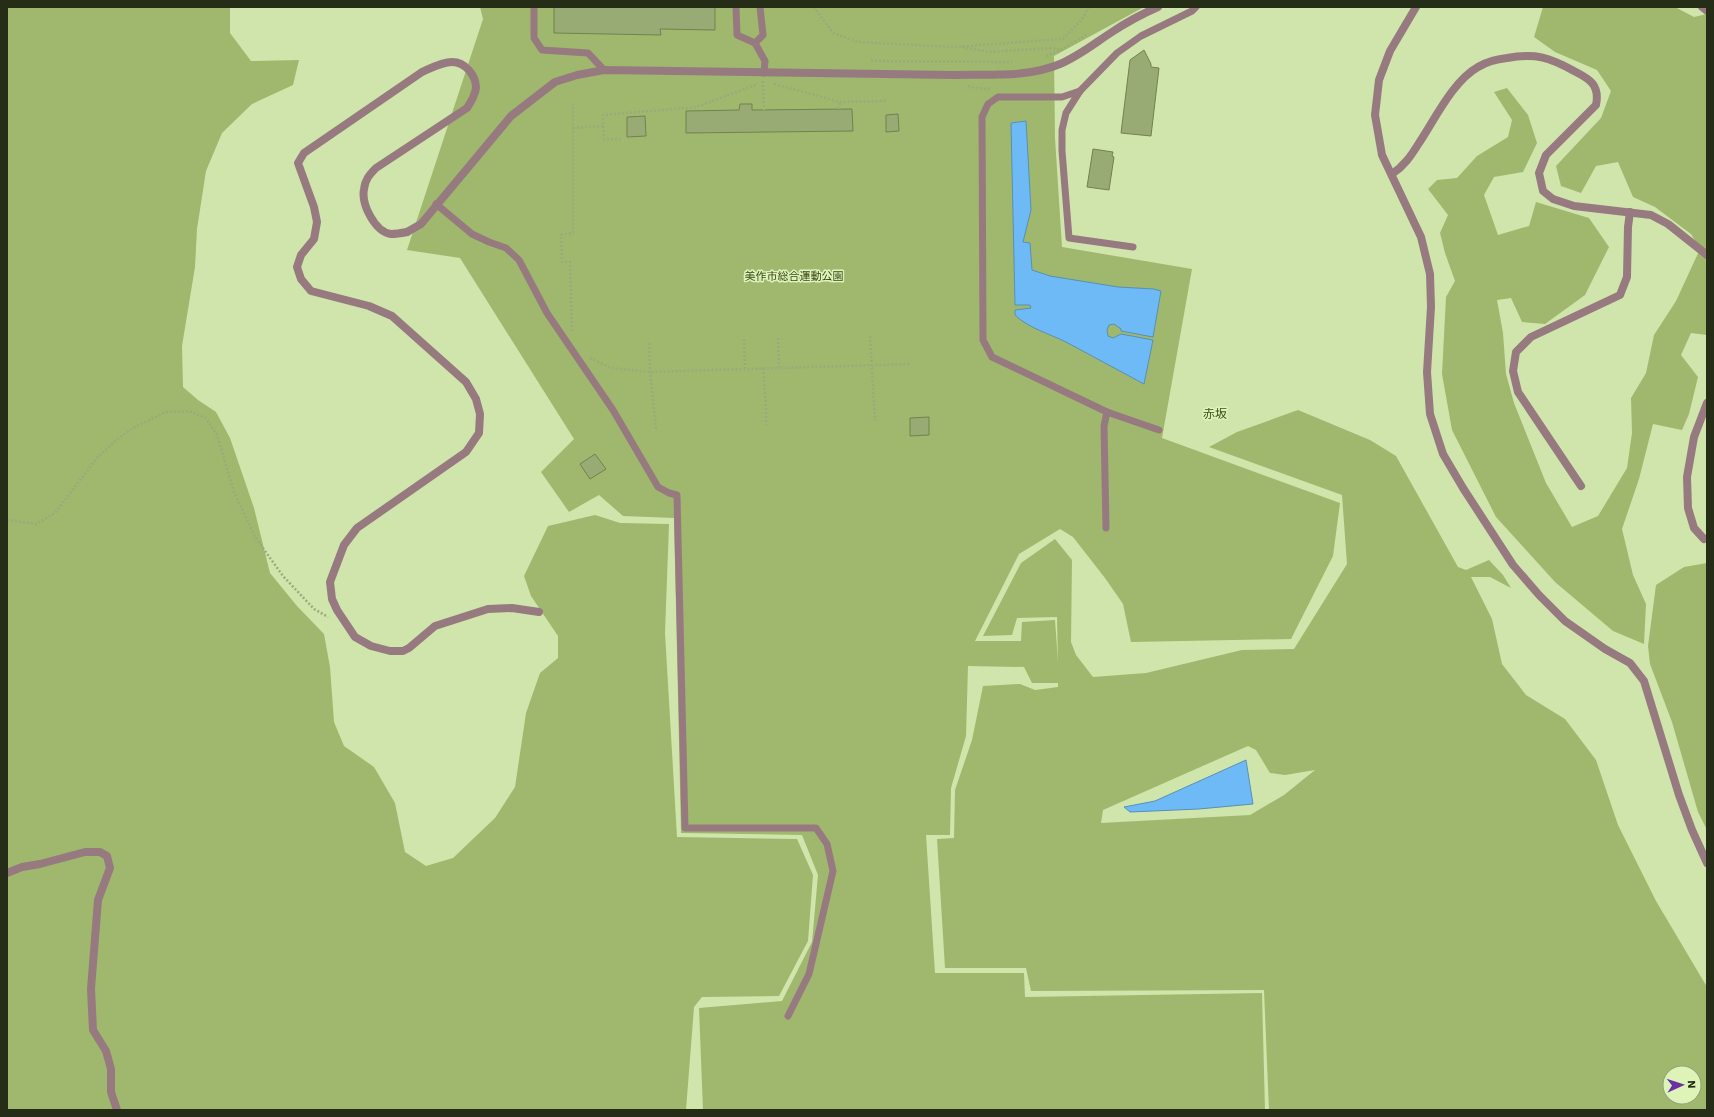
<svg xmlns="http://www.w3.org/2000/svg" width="1714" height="1117" viewBox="0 0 1714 1117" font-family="'Work Sans','Noto Sans JP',sans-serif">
<rect width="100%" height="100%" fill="#d0e5ab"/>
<!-- green -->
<g fill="#9fb86d" fill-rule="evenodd">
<polygon points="7,7 230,7 230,33 251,61 299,60 293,85 252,104 222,133 206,171 197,229 195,267 182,346 183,387 198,400 216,412 230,438 254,508 270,573 297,606 324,634 330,667 334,722 344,746 374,767 395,803 405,852 426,866 453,858 495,818 515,787 526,713 540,673 558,658 558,636 531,596 524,576 548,526 595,515 620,523 669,524 665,633 677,837 797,839 813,875 808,941 779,996 702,997 694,1007 686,1110 7,1110"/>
<path d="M480 7H1144L1054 56 1055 138 1062 247 1192 269 1162 438 1340 503 1333 556 1291 639 1131 642 1123 604 1105 578 1073 537 1060 529 1019 554 975 641H1021L1022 622 1055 620 1058 662 1057 617 1017 618 1012 635 983 636 1021 563 1055 539 1072 560 1071 642 1076 655 1093 677 1146 673 1242 650 1294 649 1347 564 1342 495 1209 447 1237 432 1298 410 1370 440 1396 456 1458 567 1466 570 1489 560 1503 575 1511 588 1490 577H1471L1492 619 1502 664 1526 695 1565 719 1596 760 1618 825 1656 901 1707 987V1110H1269L1264 990 1031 991 1026 968H945L937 839 954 838 955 790 972 740 983 686 1020 684 1035 690 1058 687V683H1032L1024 667 968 666 966 736 951 788 950 835H926L935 973H1024L1025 997 1262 993 1265 1110H703L699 1008 782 1001 812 942 818 875 802 835 681 833 674 518 623 516 599 495 569 512 541 472 574 439 460 258 407 250 483 19ZM1248 746 1256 750 1270 773 1285 775 1315 770 1284 795 1250 815 1101 823 1103 810ZM1670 1073H1694V1097H1670Z"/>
<polygon points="1543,7 1675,7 1694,17 1707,14 1707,335 1691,333 1681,355 1698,377 1689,414 1682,430 1653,424 1639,479 1622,529 1633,575 1646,604 1644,644 1613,631 1555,582 1496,517 1452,430 1442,374 1446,297 1455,281 1445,253 1440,233 1448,215 1428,189 1437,180 1457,178 1477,156 1508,137 1512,120 1494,92 1507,88 1528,115 1537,143 1523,172 1494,177 1484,195 1498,235 1529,226 1536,202 1589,218 1609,247 1585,295 1545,324 1522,322 1511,298 1497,300 1503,333 1506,374 1514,403 1546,483 1572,527 1598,516 1627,468 1632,433 1631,398 1646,373 1654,335 1676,301 1700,249 1691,234 1655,207 1633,197 1618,162 1596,166 1581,193 1561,186 1556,166 1601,118 1611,91 1597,70 1555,52 1534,37"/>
<polygon points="1707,563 1707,830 1698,812 1672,722 1650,664 1648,646 1656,585 1684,567"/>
</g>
<!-- water -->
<g fill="#6ebaf7" stroke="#5890b4">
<path d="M1026 121 1031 210 1023 242 1030 243 1032 270 1050 276 1118 287 1154 289 1161 291 1153 337 1121 331V329L1114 324 1109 325 1107 330 1108 336 1113 338 1121 334 1153 340 1144 384C1118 370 1092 356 1066 342 1050 334 1028 328 1015 315V310L1031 308 1030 305H1015L1011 123Z"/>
<polygon points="1246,760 1253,804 1199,809 1130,812 1124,807 1155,801"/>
</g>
<!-- building -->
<g fill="#98ab74" stroke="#71834d">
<polygon points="554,7 715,7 715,30 660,29 661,35 554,33"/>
<polygon points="1144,50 1151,64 1151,67 1159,68 1151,136 1121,133 1130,60"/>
<polygon points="740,104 752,104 752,110 852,109 853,131 686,133 686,111 739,110"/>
<polygon points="898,114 899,131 886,132 886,115"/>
<polygon points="645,116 646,136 627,137 627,117"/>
<polygon points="1093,149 1113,152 1112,156 1114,157 1109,190 1087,187"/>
<polygon points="929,417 929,435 910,436 910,418"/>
<polygon points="595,454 606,469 590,479 580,464"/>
</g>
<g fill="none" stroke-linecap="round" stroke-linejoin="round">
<!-- path -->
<g stroke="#99aa7b" stroke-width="2.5" stroke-dasharray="2 2" stroke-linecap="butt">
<polyline points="814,7 833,33 858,42 953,47 1063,39 1082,19 1089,7"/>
<polyline points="962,47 990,52 1051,48 1060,50"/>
<polyline points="1046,56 1061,50 1086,35"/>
<polyline points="871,61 1012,62"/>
<polyline points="763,81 764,110"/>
<polyline points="774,84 840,102 886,101"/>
<polyline points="968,86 975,88 991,89"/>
<polyline points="839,109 840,102"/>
<polyline points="573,128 603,126"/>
<polyline points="621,139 604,139 603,115 696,107 758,84"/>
<polyline points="572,331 570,262 562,262 561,235 573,233 573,104"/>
<polyline points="870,336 875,421"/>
<polyline points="778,338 779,367"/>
<polyline points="744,339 745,368"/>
<polyline points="649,343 650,372 656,429"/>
<polyline points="590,358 611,368 650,372 911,364"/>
<polyline points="763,368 766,406 766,425"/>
<polyline points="7,520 36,524 55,513 97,458 115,441 133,428 166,412 189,411 206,418 217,435 234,492 255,537 283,576 314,609 328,617"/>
</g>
<!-- service -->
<g stroke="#977a80" stroke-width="7">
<polyline points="534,7 534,38 542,50 588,53 604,70"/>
<polyline points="736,7 737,35 755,43 765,61 764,73"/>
<polyline points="755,43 763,35 760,7"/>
<polyline points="1080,91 1062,97 998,97 988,104 982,117 983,340 992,357 1107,412 1159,430"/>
<polyline points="436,204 472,234 489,242 506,248 519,260 547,313 613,410 658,487 669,493 677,495 685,828 816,828 827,844 833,871 809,974 788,1016"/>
<polyline points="1133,247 1069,238 1062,151 1062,130 1066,113 1080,91 1117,53 1141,36 1192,11 1196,7"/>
<polyline points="1106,528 1104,426 1107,412"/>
</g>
<!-- minor -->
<g stroke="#977a80" stroke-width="8">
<polyline points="1702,7 1707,11"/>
<path d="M1392 174C1404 166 1411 156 1419 143 1435 119 1453 81 1478 67 1486 62 1498 59 1507 58 1535 53 1549 57 1574 71 1590 79 1600 85 1596 105L1546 155 1539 173 1543 191 1553 199 1574 206 1651 215 1668 224 1707 255"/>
<path d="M407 232C402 233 396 234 391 234 375 232 361 204 364 189 365 180 369 175 376 168L467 108C471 102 475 95 476 88 476 75 465 62 452 62 442 62 431 68 422 72L304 153 298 163 314 207 317 222 314 239 301 255 297 267 301 279 311 291 369 306 392 316 466 382 476 399 480 414 479 433 466 452 357 528 344 545 330 582 332 599 337 610 355 637 371 646 390 651H403L409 648 435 626 488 609 512 608 539 612"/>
<polyline points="1581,486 1518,392 1513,371 1516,352 1531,337 1620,295 1627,277 1628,227 1630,212"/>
<polyline points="1704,539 1694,528 1688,508 1687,477 1694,437 1707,403"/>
<polyline points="7,873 22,867 40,864 85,852 100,852 107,856 110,868 98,900 91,989 93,1030 106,1051 111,1069 111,1092 117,1110"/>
</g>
<!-- tertiary -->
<g stroke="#977a80" stroke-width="8">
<polyline points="1416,7 1390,51 1379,80 1375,115 1382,155 1421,237 1430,274 1431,307 1427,372 1430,414 1443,454 1463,488 1513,565 1539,595 1565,621 1605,649 1630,663 1644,681 1679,795 1692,830 1707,863"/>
<path d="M407 232 421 224 511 116 555 82 577 75 604 70 954 75C989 74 1027 78 1060 64 1079 56 1095 43 1112 32 1127 22 1142 14 1158 7"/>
</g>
</g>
<g text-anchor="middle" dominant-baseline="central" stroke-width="3" stroke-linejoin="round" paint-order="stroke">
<!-- park labels -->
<g font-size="11" fill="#384619" stroke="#ddf3b8">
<text x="794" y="276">美作市総合運動公園</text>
</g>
<!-- neighbourhood labels -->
<g font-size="12" fill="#40511b" stroke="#ddf3b8">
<text x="1215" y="414">赤坂</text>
</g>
</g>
<!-- border -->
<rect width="1714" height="1117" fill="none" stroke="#262d17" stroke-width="16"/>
<!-- north arrow -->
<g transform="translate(1682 1085) rotate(87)"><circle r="19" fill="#ddf3b8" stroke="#94a478"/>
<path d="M0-3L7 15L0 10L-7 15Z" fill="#6d2fa4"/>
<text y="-6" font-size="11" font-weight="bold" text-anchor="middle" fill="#262d17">N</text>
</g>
</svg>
